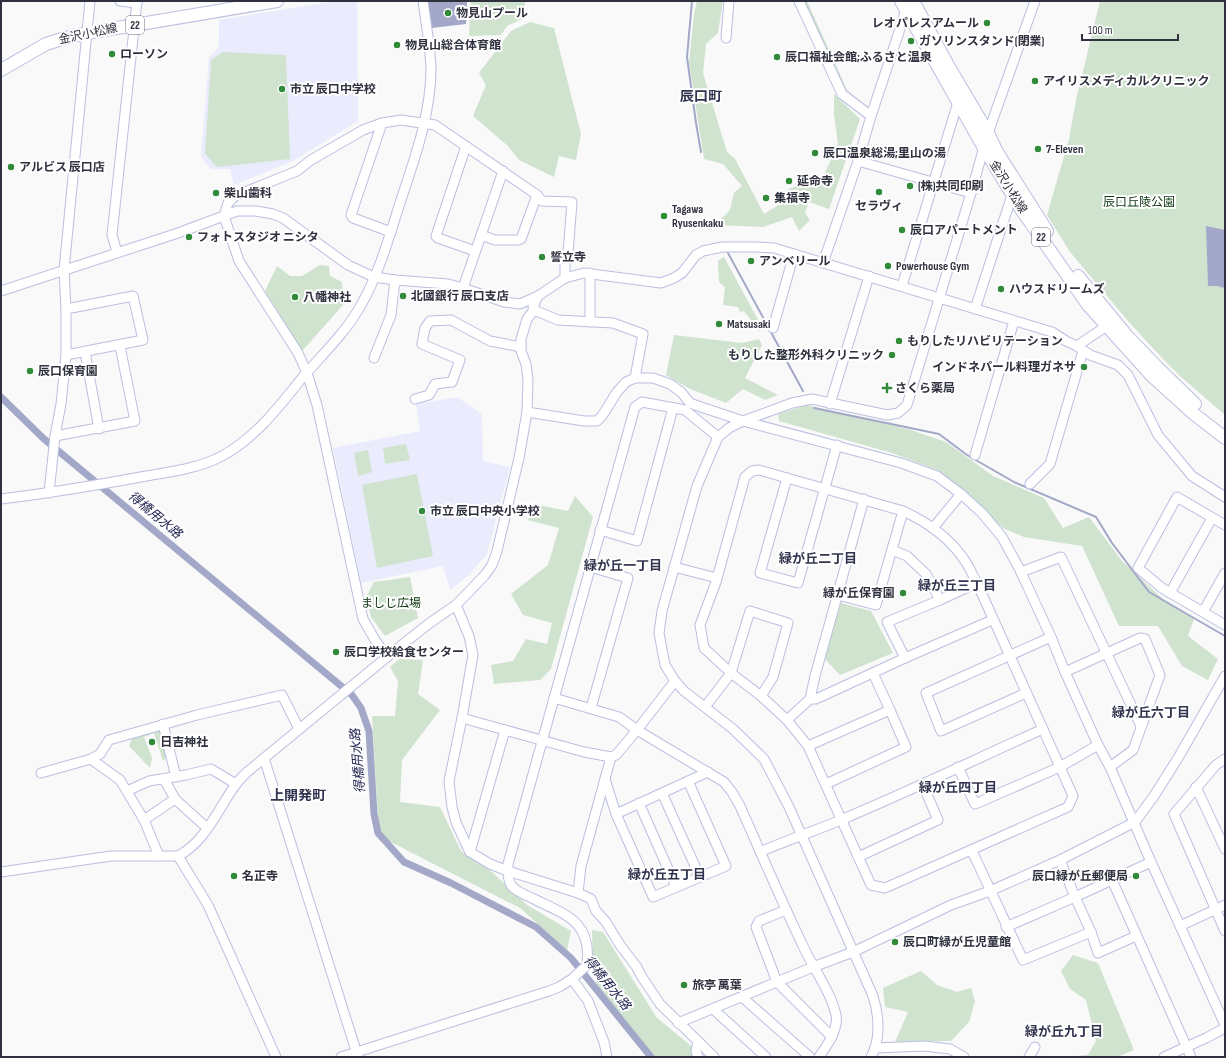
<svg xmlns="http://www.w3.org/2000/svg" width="1226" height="1058" viewBox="0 0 1226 1058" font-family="'Sofia Sans Condensed','Noto Sans JP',sans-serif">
<rect width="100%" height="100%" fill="#f9f9f9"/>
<!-- built -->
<g fill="#eaecfd">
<polygon points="336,1 357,1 358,121 293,161 234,185 230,169 211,169 201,157 209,57 219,47 219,20"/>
<polygon points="457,397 482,414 483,461 510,467 487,554 469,575 450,590 443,566 361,583 333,448 420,431 416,404"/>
</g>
<!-- green -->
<g fill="#cfe3ce">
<polygon points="471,1 525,1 524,18 507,26 501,35 469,36"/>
<polygon points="697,1 723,1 718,33 706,44 703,73 727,152 735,159 764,214 780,204 777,195 806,181 819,186 838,144 834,114 834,94 860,119 829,209 809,202 805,213 810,220 799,231 792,217 763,227 719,225 720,220 730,210 734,193 742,186 723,164 704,159 689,62 694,14"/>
<polygon points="801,1 807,1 847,90 862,103 857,102 843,89"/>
<polygon points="1100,1 1225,1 1225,415 1180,376 1162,358 1128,321 1070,252 1047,215 1069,139 1076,100"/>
<polygon points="530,22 554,28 581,134 576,160 559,156 554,177 519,160 508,146 473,116 486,85 479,73 511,31"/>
<polygon points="223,52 286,55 290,159 217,167 205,154 211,60"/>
<polygon points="724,257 763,329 759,331 744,311 740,312 738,307 723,305 725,287 719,282 718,261"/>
<polygon points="320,265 329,266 330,276 342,282 343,305 302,351 265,291 277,266 290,276 302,276"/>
<polygon points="674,335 742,343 759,339 762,345 745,378 778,395 765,400 743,389 726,403 688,388 666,375"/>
<polygon points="807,405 911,430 946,442 993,476 1044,498 1063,528 1089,517 1122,561 1165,601 1194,619 1188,636 1218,659 1208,680 1182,666 1158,626 1119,626 1082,546 1024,537 1003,528 940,471 892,453 779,421 778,414"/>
<polygon points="406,444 410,460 385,464 383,448"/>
<polygon points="368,450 372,472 358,476 354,453"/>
<polygon points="417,474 433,556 377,568 362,485"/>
<polygon points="575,496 593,517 551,669 540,680 494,684 491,665 513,661 526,639 547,644 552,623 523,615 511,594 548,565 559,528 528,520 534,504 568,511"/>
<polygon points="410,577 418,618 385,636 371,617 366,597 374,582"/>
<polygon points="841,603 871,611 893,653 840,675 822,656"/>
<polygon points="399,659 423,660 418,694 440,710 402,760 400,802 440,807 461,851 492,872 527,905 571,931 567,950 520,908 379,836 372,716 395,716 398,681 390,667"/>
<polygon points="159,727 168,756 163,761 154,733 144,737 152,758 150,768 129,746 133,736"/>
<polygon points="592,930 603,932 657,1018 705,1057 653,1057 598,989 593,969"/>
<polygon points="1073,955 1098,963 1134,1050 1117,1057 1064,1057 1088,1055 1096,1041 1086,1000 1070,989 1061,971"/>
<polygon points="921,971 937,985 957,992 971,988 975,1001 969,1022 951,1041 895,1042 908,1012 885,1007 883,988"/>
</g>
<!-- water -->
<g fill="#a3a8c8">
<polygon points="427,1 467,1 466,24 432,28"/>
<polygon points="1206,226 1225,230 1225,288 1217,286 1208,286"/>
</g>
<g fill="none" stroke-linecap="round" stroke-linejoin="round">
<!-- stream -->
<g stroke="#a3a8c8" stroke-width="2">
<polyline points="692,1 687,57 696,123 701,152"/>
<polyline points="728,253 803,391"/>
<polyline points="814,408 939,434 967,455 1014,482 1096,517 1112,543 1149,592 1225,636"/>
</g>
<!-- canal -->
<polyline stroke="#a3a8c8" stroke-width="7" points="1,397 44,439 352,695 361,708 369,731 374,814 378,833 404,862 451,883 536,927 571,958 651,1057"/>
<defs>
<g id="minor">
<polyline points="120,1 137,3"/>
<polyline points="799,1 842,94 871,116"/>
<polyline points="726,38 729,1"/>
<polyline points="382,123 351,215 353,218 391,232"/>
<polyline points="466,146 436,236 438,238 475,251"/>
<polyline points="858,161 971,193"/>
<polyline points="481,235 495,240 518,240 521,239 537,195"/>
<polyline points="117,252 112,235 137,1"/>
<polyline points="823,263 858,161 871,116 899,32 907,6"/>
<polyline points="902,286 958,102"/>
<polyline points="463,288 503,171"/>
<polyline points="1,291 178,233 237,211 256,211 273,214 283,218 348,265 374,277 395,280 448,284 463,288 504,302 520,304 538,296 565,278 584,273 661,283 674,278 682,273 696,255 703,251 722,247 757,247 774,248 1052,332 1066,341 1077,346 1090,355 1118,365 1128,375 1158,435 1192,476 1225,497"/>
<polyline points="975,309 1012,195"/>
<polyline points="534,310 558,320 613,323 643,334 635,378"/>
<polyline points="590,322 590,273"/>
<polyline points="773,328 794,254"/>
<polyline points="1077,346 1111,323"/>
<polyline points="85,352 99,429"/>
<polyline points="66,355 143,340 133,296 66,309"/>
<polyline points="374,358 391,315 395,280"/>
<polyline points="415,399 429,395 435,384 452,382 460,360 422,344 425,328 430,321 451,320 490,341 521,347"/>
<polyline points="830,404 869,276"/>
<polyline points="527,412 584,421 597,421 602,416 617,392 626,382 635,378 653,378 670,384 681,392 690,403 698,406 743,421 901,463 937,476 961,494 982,513 1002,537 1019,568 1051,637 1065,672 1098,745 1110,767 1151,862 1225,1025"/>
<polyline points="55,436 135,421 120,346"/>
<polyline points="975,455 1014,321"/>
<path d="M759 470 903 511C927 522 950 538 965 561 970 568 973 576 977 583L1060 767 1073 796 1068 807 885 888 871 885 808 746 787 720 761 696 731 673 704 648 700 625 716 582 745 477 752 471Z"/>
<polyline points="787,478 760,573 798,583 837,445"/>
<polyline points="1030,484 1050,464 1083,351"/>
<polyline points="49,493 55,436 61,404 66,355 66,309 64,270 90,1"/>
<path d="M1 499C50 493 98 485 146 476 170 472 200 468 222 456 256 437 278 408 302 378 322 355 347 331 361 305 379 274 389 237 400 203 414 160 431 115 431 68 430 46 426 23 423 1"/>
<polyline points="1225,525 1177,497 1138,568 1162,588 1225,625"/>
<polyline points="933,528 961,494"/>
<polyline points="600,530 637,541 673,408"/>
<polyline points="892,550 907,556 926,574 940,600"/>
<polyline points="590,567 628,578 591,708"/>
<polyline points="674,567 717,578"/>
<polyline points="1021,572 1061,557 1141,726"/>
<polyline points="1170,593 1212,518"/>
<polyline points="838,595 876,605 903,511"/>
<polyline points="456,605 469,636 473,655 462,718 449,781 452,807 456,822 465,842 470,852 490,864 508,871 578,893 591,899 596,911 606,922 620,945 636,966 642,977 660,1004 714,1057"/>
<polyline points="1203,612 1225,573"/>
<polyline points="387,657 375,640 363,619 317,405 307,373 298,353 239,261 224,216 228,203 235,196 297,171 311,160 363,130 382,123 401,120 435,125 537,195 542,201 572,202 568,253 565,263 565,278"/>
<polyline points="905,658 887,622 940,600 977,583"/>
<polyline points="1065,672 1140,638 1145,639 1160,675 1133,750 1110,767"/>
<polyline points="1026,693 941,731 926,693 1051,637"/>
<path d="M554 698 619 717 637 730 724 782 732 792 740 806C761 853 781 900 803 946 813 968 831 992 836 1015 839 1029 826 1047 819 1057"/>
<polyline points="810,699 816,699 905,658 992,620"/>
<polyline points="705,707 731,673 750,611 788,623 773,677 761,696"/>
<polyline points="462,718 584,752 611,757 616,755 637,730 675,681"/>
<polyline points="787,720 810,699 815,676 864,499"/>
<polyline points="163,724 176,777"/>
<polyline points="808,746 890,710 873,673"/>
<polyline points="264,758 358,1057"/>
<polyline points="91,759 120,780 144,820 159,856"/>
<polyline points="1225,759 1216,765 1174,814 1225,931"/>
<polyline points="958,767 975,804 1060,767 1098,745"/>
<polyline points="41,773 91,759 100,754 109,740 197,715 282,695 299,729"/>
<polyline points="164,779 175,799 207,828"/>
<polyline points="605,779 616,814 653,897 726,866 688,781"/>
<polyline points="826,784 906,747 890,710"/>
<polyline points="1196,787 1225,849"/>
<polyline points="127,791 149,781 186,775 211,769 236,784"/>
<polyline points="662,793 700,877"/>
<polyline points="639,803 676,887"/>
<polyline points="616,814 708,772"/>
<polyline points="144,820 175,799"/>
<polyline points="972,851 1023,960 1091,932"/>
<polyline points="470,852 505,730"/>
<path d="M760 852C787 840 815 831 843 819 910 791 976 759 1043 729"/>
<polyline points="178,856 208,905 276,1057"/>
<polyline points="858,857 938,820 923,785"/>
<polyline points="1060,860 1075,897 1151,862"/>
<path d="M1 872 111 856H178C205 842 217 811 234 787 237 782 242 777 246 773L398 648 431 622 456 605 485 575 492 565 497 551 519 458 527 412 528 380 526 364 521 351V339L527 319 534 310 533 307 538 296"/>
<polyline points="1112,880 1191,1057"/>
<polyline points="578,893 581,866 611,757"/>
<polyline points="786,910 759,921 756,927 777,982 832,1037"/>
<polyline points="1180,926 1225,905"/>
<polyline points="1006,927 1075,897 1091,932 1098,953 1136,936"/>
<polyline points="742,997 810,1057"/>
<polyline points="713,1009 766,1057"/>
<polyline points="678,1023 813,967 853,952 951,905 990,891 1060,860 1135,822 1154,796 1178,758 1225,676"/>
<polyline points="698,1042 696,1051 698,1057"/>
<polyline points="875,1048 924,1046 950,1049 964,1057"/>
<polyline points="341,1057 549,991 559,987 572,979"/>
<path d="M607 1057 604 1042 588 1001 572 979 587 965C592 920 565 915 532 898 525 895 515 891 511 885 507 879 508 870 508 864L635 407 642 402 685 410 718 437"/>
<path d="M871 1057C881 1039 879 1015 873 996L789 807 764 759 733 729 684 691 675 681 665 665 659 633 662 611 697 486 718 437 729 428 743 421 792 403 812 399 887 415 898 413 907 405 971 193 988 133 1035 1"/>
<polyline points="1029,1057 1035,1047"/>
<polyline points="1164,1057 1206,1038 1225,1028"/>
</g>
<g id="major">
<polyline points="901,1 984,148 1021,209 1088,305 1151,375 1194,414 1225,438"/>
<polyline points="913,1 949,67 988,133 997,152 1047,231"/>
<polyline points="1,70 46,44 65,38 87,33 277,1"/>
<polyline points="1078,276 1127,336 1157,367 1195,404"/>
</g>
</defs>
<!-- minor casing -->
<use href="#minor" stroke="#babfe0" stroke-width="11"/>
<!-- major casing -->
<use href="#major" stroke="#babfe0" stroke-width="14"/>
<!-- minor -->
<use href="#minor" stroke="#fff" stroke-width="9"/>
<!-- major -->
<use href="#major" stroke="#fff" stroke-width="12"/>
</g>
<!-- markers -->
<g fill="#318a39" stroke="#fff" stroke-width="1.5">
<circle cx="448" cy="13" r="4"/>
<circle cx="987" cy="23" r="4"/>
<circle cx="911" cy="41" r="4"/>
<circle cx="397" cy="45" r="4"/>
<circle cx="112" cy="54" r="4"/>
<circle cx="777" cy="57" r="4"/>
<circle cx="1035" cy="81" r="4"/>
<circle cx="282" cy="89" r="4"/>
<circle cx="1038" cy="149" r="4"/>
<circle cx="815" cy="153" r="4"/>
<circle cx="11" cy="167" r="4"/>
<circle cx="789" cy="181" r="4"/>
<circle cx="910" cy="186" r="4"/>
<circle cx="879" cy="192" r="4"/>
<circle cx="216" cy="193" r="4"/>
<circle cx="766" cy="198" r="4"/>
<circle cx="664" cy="216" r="4"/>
<circle cx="902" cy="230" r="4"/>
<circle cx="189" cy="237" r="4"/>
<circle cx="542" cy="257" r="4"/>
<circle cx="751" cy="261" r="4"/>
<circle cx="888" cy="266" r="4"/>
<circle cx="1001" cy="289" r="4"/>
<circle cx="403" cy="296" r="4"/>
<circle cx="295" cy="297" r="4"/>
<circle cx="719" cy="324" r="4"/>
<circle cx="899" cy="341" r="4"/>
<circle cx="892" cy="355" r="4"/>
<circle cx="1084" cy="367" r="4"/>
<circle cx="30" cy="371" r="4"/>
<path d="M885 382h4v4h4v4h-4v4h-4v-4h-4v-4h4z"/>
<circle cx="422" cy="511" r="4"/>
<circle cx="903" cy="593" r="4"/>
<circle cx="336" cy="652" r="4"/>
<circle cx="152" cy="742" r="4"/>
<circle cx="234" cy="876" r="4"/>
<circle cx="1136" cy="876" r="4"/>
<circle cx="895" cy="942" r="4"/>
<circle cx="684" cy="985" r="4"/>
</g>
<g text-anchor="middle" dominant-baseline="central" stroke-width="4" stroke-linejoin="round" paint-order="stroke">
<!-- shield labels -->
<g fill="#fff" stroke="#6d6f78" stroke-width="1">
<rect x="126" y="16" width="18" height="18" rx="3"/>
<rect x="1032" y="228" width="18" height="18" rx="3"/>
</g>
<g font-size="11" font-weight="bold" fill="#2f313e">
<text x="135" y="25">22</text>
<text x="1041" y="237">22</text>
</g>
<!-- poi labels -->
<g font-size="12" font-weight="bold" fill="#2f313e" stroke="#fff" text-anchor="start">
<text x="456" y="13">物見山プール</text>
<text x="979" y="23" text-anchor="end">レオパレスアムール</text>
<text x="919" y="41">ガソリンスタンド(閉業)</text>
<text x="405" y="45">物見山総合体育館</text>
<text x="120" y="54">ローソン</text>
<text x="785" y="57">辰口福祉会館;ふるさと温泉</text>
<text x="1043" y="81">アイリスメディカルクリニック</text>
<text x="290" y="89">市立 辰口中学校</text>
<text x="1046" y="149">7-Eleven</text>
<text x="823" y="153">辰口温泉総湯;里山の湯</text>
<text x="19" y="167">アルビス 辰口店</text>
<text x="797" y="181">延命寺</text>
<text x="918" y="186">(株)共同印刷</text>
<text x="224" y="193">柴山歯科</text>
<text x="774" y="198">集福寺</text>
<text x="879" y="206" text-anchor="middle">セラヴィ</text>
<text x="672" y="209">Tagawa<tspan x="672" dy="14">Ryusenkaku</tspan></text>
<text x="910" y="230">辰口アパートメント</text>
<text x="197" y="237">フォトスタジオ ニシタ</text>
<text x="550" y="257">誓立寺</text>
<text x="759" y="261">アンベリール</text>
<text x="896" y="266">Powerhouse Gym</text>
<text x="1009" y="289">ハウスドリームズ</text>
<text x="411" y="296">北國銀行 辰口支店</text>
<text x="303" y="297">八幡神社</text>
<text x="727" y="324">Matsusaki</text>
<text x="907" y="341">もりしたリハビリテーション</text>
<text x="884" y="355" text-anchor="end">もりした整形外科クリニック</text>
<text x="1076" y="367" text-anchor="end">インドネパール料理ガネサ</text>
<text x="38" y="371">辰口保育園</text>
<text x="895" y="388">さくら薬局</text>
<text x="430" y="511">市立 辰口中央小学校</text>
<text x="895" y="593" text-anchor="end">緑が丘保育園</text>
<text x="344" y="652">辰口学校給食センター</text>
<text x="160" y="742">日吉神社</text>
<text x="242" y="876">名正寺</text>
<text x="1128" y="876" text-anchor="end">辰口緑が丘郵便局</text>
<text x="903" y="942">辰口町緑が丘児童館</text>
<text x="692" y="985">旅亭 萬葉</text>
</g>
<!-- street labels -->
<g font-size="12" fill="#2f313e" stroke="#fff">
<text transform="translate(88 34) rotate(-12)">金沢小松線</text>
<text transform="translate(1008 187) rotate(58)">金沢小松線</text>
</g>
<!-- park labels -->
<g font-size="12" fill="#0b340f" stroke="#fff">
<text x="1139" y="202">辰口丘陵公園</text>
<text x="391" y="603">ましじ広場</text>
</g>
<!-- water labels -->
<g font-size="13" font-style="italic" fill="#252752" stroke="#fff">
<text transform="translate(155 515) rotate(40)">得橋用水路</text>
<text transform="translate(358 761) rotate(-95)">得橋用水路</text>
<text transform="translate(607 983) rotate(51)">得橋用水路</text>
</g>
<!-- neighbourhood labels -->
<g font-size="13" font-weight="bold" fill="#31344e" stroke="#fff">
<text x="818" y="559">緑が丘二丁目</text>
<text x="623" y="566">緑が丘一丁目</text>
<text x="957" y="586">緑が丘三丁目</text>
<text x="1151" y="713">緑が丘六丁目</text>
<text x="958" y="788">緑が丘四丁目</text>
<text x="667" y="875">緑が丘五丁目</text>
<text x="1064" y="1032">緑が丘九丁目</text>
</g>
<!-- quarter labels -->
<g font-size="14" font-weight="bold" fill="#31344e" stroke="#fff">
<text x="701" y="96">辰口町</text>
<text x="298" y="795">上開発町</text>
</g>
</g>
<!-- border -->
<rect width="1226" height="1058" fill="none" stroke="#2f313e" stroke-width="4"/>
<!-- scale -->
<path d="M1082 34v6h96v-6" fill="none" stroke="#2f313e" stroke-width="2"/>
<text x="1088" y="34" font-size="12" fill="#2f313e" stroke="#ffffff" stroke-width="3" paint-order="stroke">100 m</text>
</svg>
